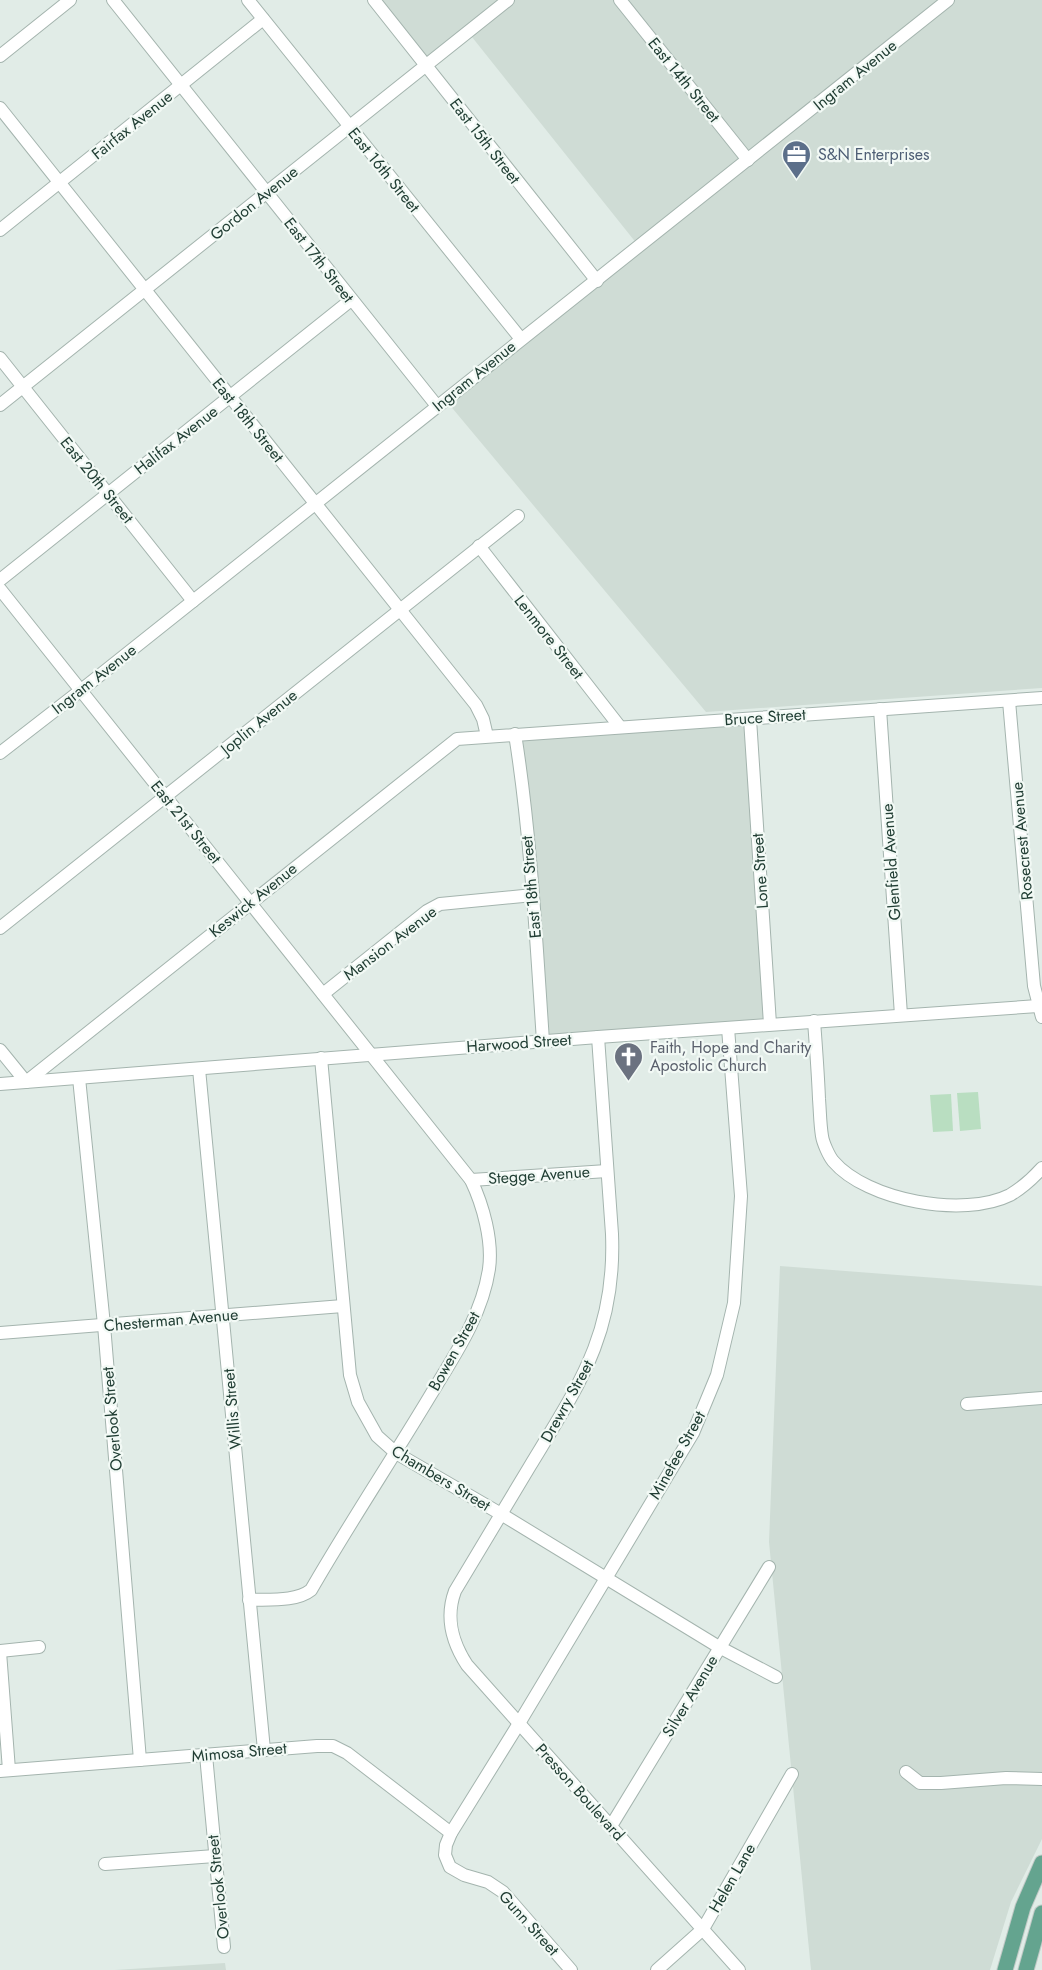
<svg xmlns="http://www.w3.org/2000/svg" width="1042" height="1970" viewBox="0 0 1042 1970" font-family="Jost,sans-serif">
<rect width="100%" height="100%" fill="#e1ece7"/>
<!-- built -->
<g fill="#cfdcd5">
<polygon points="373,0 1042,0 1042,688 706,712 448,403 641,249 468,32 425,65"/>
<polygon points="750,719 770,1024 543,1041 517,734"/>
<polygon points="780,1266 1042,1286 1042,1839 1011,1902 990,1970 811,1970 769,1542"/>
<polygon points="225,1963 226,1970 115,1970"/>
</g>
<!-- green -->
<g fill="#b9dec1">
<polygon points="978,1092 981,1129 960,1131 957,1093"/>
<polygon points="951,1094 953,1131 933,1132 930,1095"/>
</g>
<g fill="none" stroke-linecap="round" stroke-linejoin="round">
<defs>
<g id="minor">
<polyline points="113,0 437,406"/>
<polyline points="248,0 521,339"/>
<polyline points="374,0 597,281"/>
<polyline points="620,0 748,160"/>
<polyline points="0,56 70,0"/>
<polyline points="0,108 476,705 483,719 487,736"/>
<polyline points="0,230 263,19"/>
<polyline points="0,358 193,601"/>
<polyline points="0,405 508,0"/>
<polyline points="479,546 620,727"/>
<polyline points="0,580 351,300"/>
<path d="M0 589 471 1180C483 1205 493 1241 489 1269 482 1316 454 1356 430 1396 391 1461 349 1524 311 1590 296 1602 268 1599 249 1600"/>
<polyline points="1009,701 1034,986 1042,1017"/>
<polyline points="880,709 901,1015"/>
<polyline points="750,719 770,1024"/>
<path d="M515 734C531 835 536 939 543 1041"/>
<polyline points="0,753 80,691 948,0"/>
<polyline points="0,928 518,516"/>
<polyline points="323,994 427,911 440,904 533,895"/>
<path d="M814 1021C816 1047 818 1073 819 1099 820 1111 820 1124 822 1136 823 1143 829 1156 833 1161 867 1201 964 1218 1010 1195 1022 1188 1033 1178 1042 1168"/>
<path d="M598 1037 612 1234C616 1333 579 1385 530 1466 505 1507 480 1549 455 1591 445 1618 452 1642 467 1665L739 1970"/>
<polyline points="0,1050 26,1082 457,739 1042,698"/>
<polyline points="321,1058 350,1375 358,1402 377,1436 396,1453 501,1514 719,1647 776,1677"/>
<polyline points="199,1069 264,1750"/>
<polyline points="79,1078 104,1325 140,1760"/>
<polyline points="0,1084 598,1037 1038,1006"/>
<polyline points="471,1180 607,1171"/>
<polyline points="0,1333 343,1306"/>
<polyline points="967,1404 1042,1398"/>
<polyline points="0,1651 39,1647"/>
<polyline points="0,1652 9,1770"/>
<polyline points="206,1755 224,1947"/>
<polyline points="0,1771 317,1746 333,1746 347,1753 451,1833"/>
<polyline points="906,1772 920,1783 941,1783 1006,1778 1042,1779"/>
<polyline points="611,1826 769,1567"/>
<polyline points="105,1864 215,1856"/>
<polyline points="571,1970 503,1892 488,1882 464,1875 450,1867 445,1855 446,1845 451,1833 518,1725 693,1433 717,1375 734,1303 741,1196 728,1028"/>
<polyline points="657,1970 703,1929 792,1774"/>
</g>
<g id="major">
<polyline points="1005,1970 1023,1907 1042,1863"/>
<polyline points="1026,1970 1042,1913"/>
</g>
</defs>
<!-- minor casing -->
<use href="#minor" stroke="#a4b4ae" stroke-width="14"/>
<!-- major casing -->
<use href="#major" stroke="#c1c9c6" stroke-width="17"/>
<!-- minor -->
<use href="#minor" stroke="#fff" stroke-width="12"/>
<!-- major -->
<use href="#major" stroke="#64a48f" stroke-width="15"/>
</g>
<!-- icons -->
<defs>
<symbol id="office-pin" viewBox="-11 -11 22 30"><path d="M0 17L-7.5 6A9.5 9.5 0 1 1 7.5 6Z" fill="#5c6f8a" stroke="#f2f9f5"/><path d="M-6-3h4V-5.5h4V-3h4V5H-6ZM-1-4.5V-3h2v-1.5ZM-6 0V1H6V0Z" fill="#fff"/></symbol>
<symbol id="church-pin" viewBox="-11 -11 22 30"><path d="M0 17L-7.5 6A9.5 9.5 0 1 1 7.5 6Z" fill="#6b7280" stroke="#f2f9f5"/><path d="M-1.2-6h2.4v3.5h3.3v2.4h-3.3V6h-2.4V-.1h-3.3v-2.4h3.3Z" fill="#fff"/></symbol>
</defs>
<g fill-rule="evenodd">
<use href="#office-pin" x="780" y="138" width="33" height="45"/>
<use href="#church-pin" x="612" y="1040" width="33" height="45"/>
</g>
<g text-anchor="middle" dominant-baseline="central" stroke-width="4.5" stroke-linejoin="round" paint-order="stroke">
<!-- street labels -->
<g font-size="16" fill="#213e34" stroke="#f2f9f5">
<text transform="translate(855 75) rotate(-39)">Ingram Avenue</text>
<text transform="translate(684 80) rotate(51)">East 14th Street</text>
<text transform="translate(132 125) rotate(-39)">Fairfax Avenue</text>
<text transform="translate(485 141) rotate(52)">East 15th Street</text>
<text transform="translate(384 170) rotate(51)">East 16th Street</text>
<text transform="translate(254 203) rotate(-39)">Gordon Avenue</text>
<text transform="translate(319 260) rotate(52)">East 17th Street</text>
<text transform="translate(474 376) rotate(-39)">Ingram Avenue</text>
<text transform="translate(248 420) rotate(51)">East 18th Street</text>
<text transform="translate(176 440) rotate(-38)">Halifax Avenue</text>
<text transform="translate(97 480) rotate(51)">East 20th Street</text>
<text transform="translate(549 637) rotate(52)">Lenmore Street</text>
<text transform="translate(94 679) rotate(-38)">Ingram Avenue</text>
<text transform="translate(765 717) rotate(-4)">Bruce Street</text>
<text transform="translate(259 722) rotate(-39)">Joplin Avenue</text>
<text transform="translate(186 822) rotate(51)">East 21st Street</text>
<text transform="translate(1022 841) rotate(-95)">Rosecrest Avenue</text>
<text transform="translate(891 862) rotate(-94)">Glenfield Avenue</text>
<text transform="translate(760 871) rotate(-94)">Lone Street</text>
<text transform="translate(531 887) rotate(-95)">East 18th Street</text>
<text transform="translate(253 900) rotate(-39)">Keswick Avenue</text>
<text transform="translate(390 943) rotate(-37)">Mansion Avenue</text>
<text transform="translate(519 1043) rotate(-4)">Harwood Street</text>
<text transform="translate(539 1175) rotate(-4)">Stegge Avenue</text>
<text transform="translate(171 1320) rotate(-5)">Chesterman Avenue</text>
<text transform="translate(454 1351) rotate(-61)">Bowen Street</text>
<text transform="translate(567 1401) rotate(-61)">Drewry Street</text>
<text transform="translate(232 1409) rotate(-95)">Willis Street</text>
<text transform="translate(112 1419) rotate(-95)">Overlook Street</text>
<text transform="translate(677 1455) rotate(-61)">Minefee Street</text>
<text transform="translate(441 1478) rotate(31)">Chambers Street</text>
<text transform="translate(690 1696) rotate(-59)">Silver Avenue</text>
<text transform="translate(239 1752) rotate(-5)">Mimosa Street</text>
<text transform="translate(580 1792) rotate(48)">Presson Boulevard</text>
<text transform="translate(732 1878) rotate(-60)">Helen Lane</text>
<text transform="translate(218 1887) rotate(-96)">Overlook Street</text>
<text transform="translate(529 1923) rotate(48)">Gunn Street</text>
</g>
<!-- service labels -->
<g font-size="16" fill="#4e5e75" stroke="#f2f9f5" text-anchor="start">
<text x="818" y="154">S&amp;N Enterprises</text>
</g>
<!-- worship labels -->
<g font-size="16" fill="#5b616d" stroke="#f2f9f5" text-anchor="start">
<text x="650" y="1047">Faith, Hope and Charity<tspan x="650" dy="18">Apostolic Church</tspan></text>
</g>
</g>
</svg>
